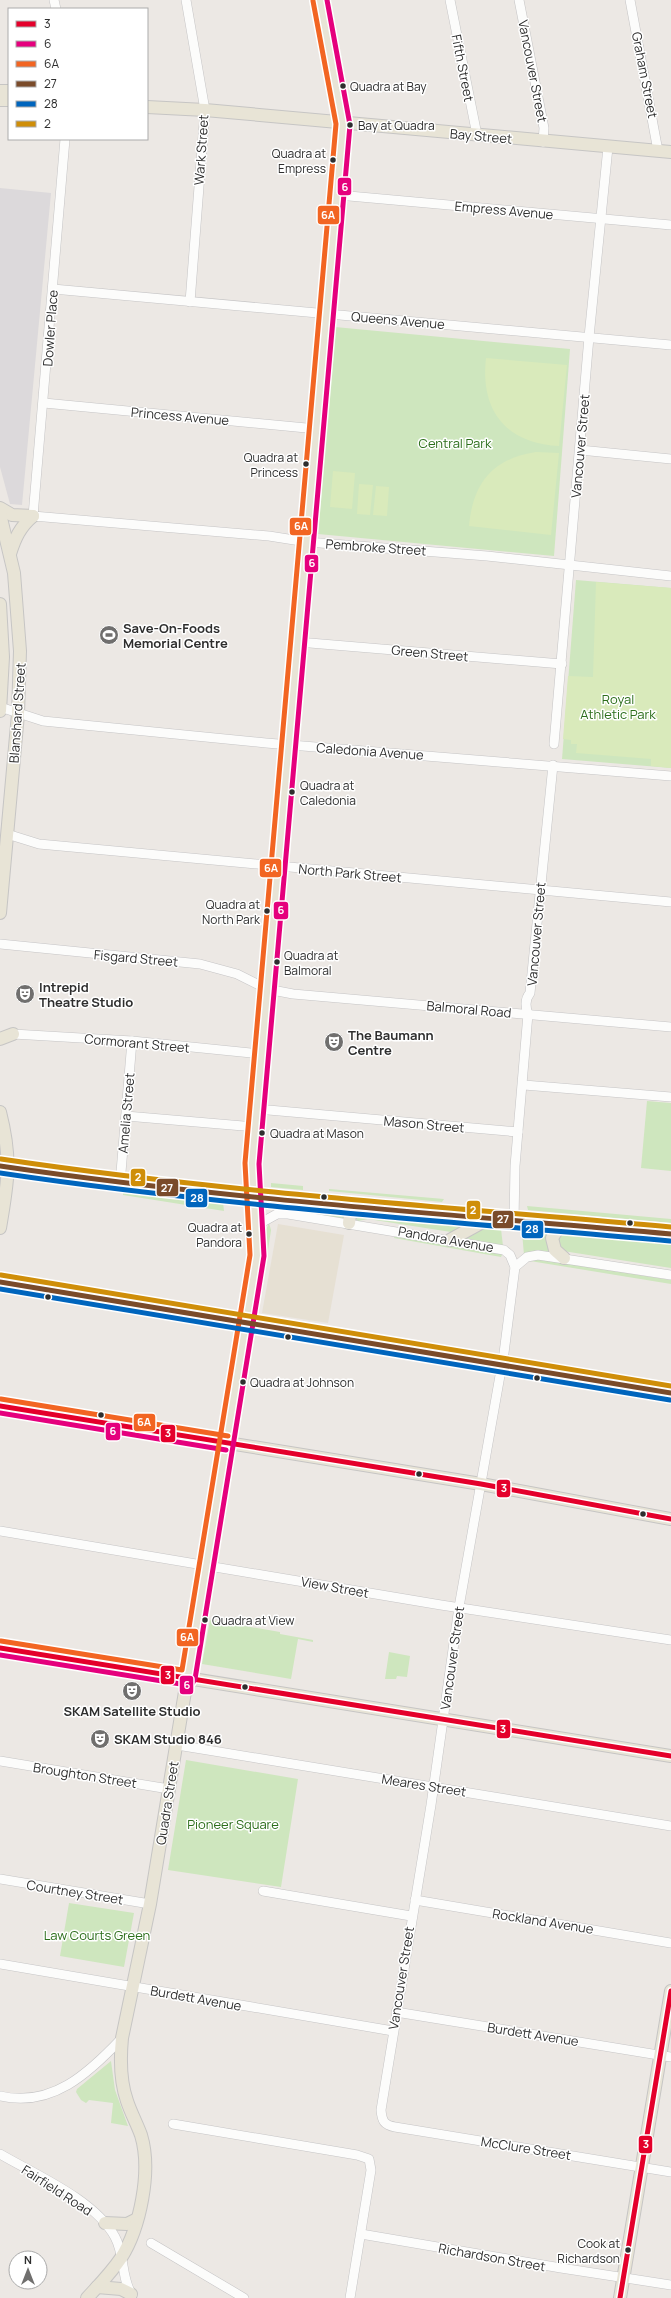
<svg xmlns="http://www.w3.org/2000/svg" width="671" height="2298" viewBox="0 0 671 2298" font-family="Manrope,sans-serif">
<rect width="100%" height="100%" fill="#ece8e4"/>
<!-- industrial -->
<polygon fill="#dcd9db" points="0,188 51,193 22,505 10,504 0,467"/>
<!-- education -->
<polygon fill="#e6e0d3" points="278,1224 344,1235 328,1323 262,1313"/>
<!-- green -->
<g fill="#cee6be">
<polygon points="335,327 570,349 554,556 318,534"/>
<polygon points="576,580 671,588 671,768 562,759"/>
<polygon points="647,1101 671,1103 671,1171 641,1168"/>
<polygon points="271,1183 303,1186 303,1190 271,1187"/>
<polygon points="329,1189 444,1199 442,1202 329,1191"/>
<polygon points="123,1192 223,1202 224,1211 123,1195"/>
<polygon points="527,1206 671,1219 671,1223 528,1210"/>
<polygon points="295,1209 343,1210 346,1212 344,1219 342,1219 295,1211"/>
<polygon points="355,1210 474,1223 451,1232 368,1219 358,1221 354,1217"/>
<polygon points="269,1223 271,1230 267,1257 265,1232"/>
<polygon points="487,1224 497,1226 501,1229 503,1246 465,1238"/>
<polygon points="524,1227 552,1228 551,1253 536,1251 524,1255 522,1232"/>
<polygon points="563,1231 585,1231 671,1239 671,1268 563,1251 556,1242"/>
<polygon points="395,1235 503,1253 501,1257 394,1238"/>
<polygon points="538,1259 671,1280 671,1284 530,1261"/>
<polygon points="210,1620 280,1632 280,1634 313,1640 313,1642 298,1639 291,1679 202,1664"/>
<polygon points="389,1652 410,1656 407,1677 397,1676 396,1679 385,1679"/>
<polygon points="186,1760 298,1779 281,1887 168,1870"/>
<polygon points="69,1903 134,1913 124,1967 60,1956"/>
<polygon points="111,2061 115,2090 128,2126 111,2123 113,2103 89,2100 86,2103 81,2100 76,2092 77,2089"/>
</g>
<!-- pitch -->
<g fill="#d9eabb">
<path d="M486 358 567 365 559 446C506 443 480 411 486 358Z"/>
<path d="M536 452 559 453 551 535 469 526C473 483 492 459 536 452Z"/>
<polygon points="333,471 355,473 352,509 330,507"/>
<polygon points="359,484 373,485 370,515 357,514"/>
<polygon points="376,486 389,487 387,516 373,515"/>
<polygon points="596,582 671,588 671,768 651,766 651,759 576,753 577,744 571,744 571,740 563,739 568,676 593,677"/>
</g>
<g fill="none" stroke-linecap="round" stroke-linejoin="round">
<defs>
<g id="minor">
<polyline points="54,0 56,9"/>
<polyline points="186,0 205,110 190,302"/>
<polyline points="450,0 477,135"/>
<polyline points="519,0 544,128 543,142"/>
<polyline points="630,0 658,151"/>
<polyline points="65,139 33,516 269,536 307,542 487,556 671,576"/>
<polyline points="338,195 671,225"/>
<polyline points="53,289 671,345"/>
<polyline points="44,403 317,429"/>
<polyline points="580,450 671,459"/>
<polyline points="298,642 562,664"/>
<polyline points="0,707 43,721 266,743 671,776"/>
<polyline points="554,744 589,337 608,147"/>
<polyline points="7,834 39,844 671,902"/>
<polyline points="0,944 200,964 237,974 267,989 293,994 671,1027"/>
<polyline points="13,1034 132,1041 262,1054"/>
<polyline points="524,1085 671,1097"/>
<polyline points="257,1109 518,1132"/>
<polyline points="126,1116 255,1127"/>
<polyline points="120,1184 132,1041"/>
<path d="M514 1221 515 1166 528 1014C525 1006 525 999 530 993L553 765"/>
<path d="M257 1225 277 1214H288L504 1250 510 1255 515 1267 504 1353 459 1607 431 1805 381 2110C382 2121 384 2125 395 2127L671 2172"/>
<polyline points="515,1267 527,1257 538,1255 671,1275"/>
<polyline points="0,1531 441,1605 671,1640"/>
<polyline points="177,1745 671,1826"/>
<polyline points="0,1761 169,1789"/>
<polyline points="0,1879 150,1904"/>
<polyline points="263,1891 411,1916"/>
<polyline points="415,1900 671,1943"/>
<polyline points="0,1964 393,2031"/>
<polyline points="396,2012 671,2057"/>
<path d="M0 2096C52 2108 89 2073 122 2038"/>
<polyline points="173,2124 357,2155 369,2159 371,2170 350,2298"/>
<path d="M0 2154C36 2175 95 2200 115 2237 125 2255 121 2278 132 2295"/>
<polyline points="361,2234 561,2268 671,2285"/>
<polyline points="151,2243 244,2298"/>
</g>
<g id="major">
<polyline points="0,91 9,91"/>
<polyline points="0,100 9,100"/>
<polyline points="147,107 205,110 671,152"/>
<polyline points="0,508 12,515 33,516"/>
<polyline points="0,514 14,573 20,651 18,714 0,913"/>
<path d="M10 554C15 538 20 527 33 516"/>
<polyline points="0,604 3,657 0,711"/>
<polyline points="0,1039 13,1034"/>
<path d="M0 1112C12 1159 8 1182 0 1228"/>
<path d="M0 1166C222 1202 447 1213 671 1234"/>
<polyline points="349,1223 351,1207"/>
<polyline points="450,1240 488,1219"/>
<polyline points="564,1258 555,1250 552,1238 559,1227 565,1225"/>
<polyline points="0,1282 671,1393"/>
<polyline points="0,1406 481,1484 671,1519"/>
<polyline points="0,1648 671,1756"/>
<polyline points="105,2223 127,2224 137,2219"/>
<polyline points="97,2287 121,2289 131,2294"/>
<path d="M87 2298C99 2285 111 2273 121 2258 140 2228 152 2171 141 2135 137 2124 131 2113 127 2101 120 2081 120 2059 122 2038L150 1904 257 1255 252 1164 343 124 320 0"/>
<polyline points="620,2298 671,1991"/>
</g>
</defs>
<!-- minor casing -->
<use href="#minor" stroke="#c5c4c5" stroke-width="10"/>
<!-- major casing -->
<use href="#major" stroke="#c6c5c4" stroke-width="14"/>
<!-- minor -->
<use href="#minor" stroke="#fcfcfb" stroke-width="9"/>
<!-- major -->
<use href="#major" stroke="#e8e4d6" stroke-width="12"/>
<defs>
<g id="bus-1">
<polyline points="0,1406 481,1484 671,1519"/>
<polyline points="0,1648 671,1756"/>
<polyline points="620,2298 671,1991"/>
</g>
<g id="bus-2">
<polyline points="0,1413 226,1450"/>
<polyline points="0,1655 187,1685 192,1684 195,1679 264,1256 259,1164 350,125 327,0"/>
</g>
<g id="bus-3">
<polyline points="1,1399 228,1436"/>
<polyline points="1,1641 182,1670 250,1255 245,1163 336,124 313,1"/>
</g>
<g id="bus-4">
<path d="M0 1166C223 1199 447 1214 671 1234"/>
<polyline points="0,1282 671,1393"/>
</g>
<g id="bus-5">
<path d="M0 1173C222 1206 446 1221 670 1241"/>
<polyline points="0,1289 670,1400"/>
</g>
<g id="bus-6">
<path d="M1 1159C223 1192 447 1207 671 1227"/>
<polyline points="1,1275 671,1386"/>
</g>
</defs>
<!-- bus-1 casing -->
<use href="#bus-1" stroke="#fff" stroke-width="8"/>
<!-- bus-2 casing -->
<use href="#bus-2" stroke="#fff" stroke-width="8"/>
<!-- bus-3 casing -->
<use href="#bus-3" stroke="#fff" stroke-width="8"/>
<!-- bus-4 casing -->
<use href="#bus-4" stroke="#fff" stroke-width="8"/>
<!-- bus-5 casing -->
<use href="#bus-5" stroke="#fff" stroke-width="8"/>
<!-- bus-6 casing -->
<use href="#bus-6" stroke="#fff" stroke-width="8"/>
<!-- bus-1 -->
<use href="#bus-1" stroke="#e4002b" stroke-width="5"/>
<!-- bus-2 -->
<use href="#bus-2" stroke="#e5007d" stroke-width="5"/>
<!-- bus-3 -->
<use href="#bus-3" stroke="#f26522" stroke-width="5"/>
<!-- bus-4 -->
<use href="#bus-4" stroke="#7a4b2a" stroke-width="5"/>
<!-- bus-5 -->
<use href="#bus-5" stroke="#0065bd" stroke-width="5"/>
<!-- bus-6 -->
<use href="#bus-6" stroke="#cf8e09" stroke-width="5"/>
</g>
<!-- icons -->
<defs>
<symbol id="stadium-disc" viewBox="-11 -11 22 22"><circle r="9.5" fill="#706f6e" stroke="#fff"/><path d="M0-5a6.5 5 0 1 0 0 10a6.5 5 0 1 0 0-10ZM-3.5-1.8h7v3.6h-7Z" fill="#fff"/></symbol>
<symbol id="theatre-disc" viewBox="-11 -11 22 22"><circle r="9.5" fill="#706f6e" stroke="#fff"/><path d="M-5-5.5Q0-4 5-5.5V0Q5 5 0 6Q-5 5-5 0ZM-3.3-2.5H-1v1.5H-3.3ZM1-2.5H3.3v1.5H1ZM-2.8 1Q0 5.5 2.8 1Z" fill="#fff"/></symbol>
</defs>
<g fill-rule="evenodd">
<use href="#stadium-disc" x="98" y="624" width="22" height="22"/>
<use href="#theatre-disc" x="14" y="983" width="22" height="22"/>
<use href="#theatre-disc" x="323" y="1031" width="22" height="22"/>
<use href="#theatre-disc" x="121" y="1680" width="22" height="22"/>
<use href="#theatre-disc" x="89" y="1728" width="22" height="22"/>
</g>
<!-- markers -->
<g fill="#2e2e2e" stroke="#fff" stroke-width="1.5">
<circle cx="343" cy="86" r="3.5"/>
<circle cx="350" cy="125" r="3.5"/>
<circle cx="333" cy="160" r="3.5"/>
<circle cx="306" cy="464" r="3.5"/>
<circle cx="292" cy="792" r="3.5"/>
<circle cx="267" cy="911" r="3.5"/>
<circle cx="277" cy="962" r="3.5"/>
<circle cx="262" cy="1133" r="3.5"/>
<circle cx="324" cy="1197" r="3.5"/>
<circle cx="630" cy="1223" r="3.5"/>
<circle cx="249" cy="1234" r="3.5"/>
<circle cx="48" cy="1297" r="3.5"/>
<circle cx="288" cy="1337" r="3.5"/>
<circle cx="537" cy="1378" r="3.5"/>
<circle cx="243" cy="1382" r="3.5"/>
<circle cx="101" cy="1415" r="3.5"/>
<circle cx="419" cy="1474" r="3.5"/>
<circle cx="643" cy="1514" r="3.5"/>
<circle cx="205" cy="1620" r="3.5"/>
<circle cx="245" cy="1687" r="3.5"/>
<circle cx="628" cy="2250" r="3.5"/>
</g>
<g text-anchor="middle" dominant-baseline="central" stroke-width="3" stroke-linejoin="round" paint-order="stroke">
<!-- bus labels -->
<g font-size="12" fill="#2e2e2e" stroke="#fff" text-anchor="start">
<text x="350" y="86">Quadra at Bay</text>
<text x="358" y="125">Bay at Quadra</text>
<text x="326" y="153" text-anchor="end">Quadra at<tspan x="326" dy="15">Empress</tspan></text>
<text x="298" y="457" text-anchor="end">Quadra at<tspan x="298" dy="15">Princess</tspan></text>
<text x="300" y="785">Quadra at<tspan x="300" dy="15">Caledonia</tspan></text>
<text x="260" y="904" text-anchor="end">Quadra at<tspan x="260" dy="15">North Park</tspan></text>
<text x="284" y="955">Quadra at<tspan x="284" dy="15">Balmoral</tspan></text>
<text x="270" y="1133">Quadra at Mason</text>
<text x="242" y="1227" text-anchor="end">Quadra at<tspan x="242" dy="15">Pandora</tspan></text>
<text x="250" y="1382">Quadra at Johnson</text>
<text x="212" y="1620">Quadra at View</text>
<text x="620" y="2243" text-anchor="end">Cook at<tspan x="620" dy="15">Richardson</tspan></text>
</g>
<!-- street labels -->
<g font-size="13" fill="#2e2e2e" stroke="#fff">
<text transform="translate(463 68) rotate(79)">Fifth Street</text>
<text transform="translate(533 71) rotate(79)">Vancouver Street</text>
<text transform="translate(645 75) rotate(79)">Graham Street</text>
<text transform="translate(481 136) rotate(5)">Bay Street</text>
<text transform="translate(201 150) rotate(-86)">Wark Street</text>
<text transform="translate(504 210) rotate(5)">Empress Avenue</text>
<text transform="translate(398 320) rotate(5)">Queens Avenue</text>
<text transform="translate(50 328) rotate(-86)">Dowler Place</text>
<text transform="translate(180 416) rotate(5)">Princess Avenue</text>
<text transform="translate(580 446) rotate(-85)">Vancouver Street</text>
<text transform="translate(376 547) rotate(4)">Pembroke Street</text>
<text transform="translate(430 653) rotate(5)">Green Street</text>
<text transform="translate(17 713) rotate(-86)">Blanshard Street</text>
<text transform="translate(370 751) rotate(4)">Caledonia Avenue</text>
<text transform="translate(350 873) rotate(5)">North Park Street</text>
<text transform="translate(536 934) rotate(-85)">Vancouver Street</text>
<text transform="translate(136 958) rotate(5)">Fisgard Street</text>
<text transform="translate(469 1009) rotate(5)">Balmoral Road</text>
<text transform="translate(137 1043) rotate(5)">Cormorant Street</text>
<text transform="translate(126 1113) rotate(-85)">Amelia Street</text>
<text transform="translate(424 1124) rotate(5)">Mason Street</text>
<text transform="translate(446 1239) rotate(10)">Pandora Avenue</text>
<text transform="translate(335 1587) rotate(10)">View Street</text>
<text transform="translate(452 1658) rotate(-82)">Vancouver Street</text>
<text transform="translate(85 1775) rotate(9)">Broughton Street</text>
<text transform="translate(424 1785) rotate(9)">Meares Street</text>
<text transform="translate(167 1803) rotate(-81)">Quadra Street</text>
<text transform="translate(75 1892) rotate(9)">Courtney Street</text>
<text transform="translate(543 1921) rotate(9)">Rockland Avenue</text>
<text transform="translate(401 1978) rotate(-81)">Vancouver Street</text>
<text transform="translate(196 1998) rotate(10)">Burdett Avenue</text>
<text transform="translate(533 2034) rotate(9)">Burdett Avenue</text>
<text transform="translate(526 2148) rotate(9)">McClure Street</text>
<text transform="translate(57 2190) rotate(33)">Fairfield Road</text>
<text transform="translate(492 2257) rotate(10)">Richardson Street</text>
</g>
<!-- park labels -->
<g font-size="13" fill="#2c6e1b" stroke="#fff">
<text x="455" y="443">Central Park</text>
<text x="618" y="699">Royal<tspan x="618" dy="15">Athletic Park</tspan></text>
<text x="233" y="1824">Pioneer Square</text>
<text x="97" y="1935">Law Courts Green</text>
</g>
<!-- poi labels -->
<g font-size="13" font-weight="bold" fill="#2e2e2e" stroke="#fff" text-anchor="start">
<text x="123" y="628">Save-On-Foods<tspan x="123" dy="15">Memorial Centre</tspan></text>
<text x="39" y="987">Intrepid<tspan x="39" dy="15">Theatre Studio</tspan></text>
<text x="348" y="1035">The Baumann<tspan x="348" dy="15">Centre</tspan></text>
<text x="132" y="1711" text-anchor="middle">SKAM Satellite Studio</text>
<text x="114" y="1739">SKAM Studio 846</text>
</g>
</g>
<g stroke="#fff" stroke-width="1.5">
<rect x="337" y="177" width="15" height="19" rx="4" fill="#e5007d"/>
<rect x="317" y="205" width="23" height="20" rx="4" fill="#f26522"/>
<rect x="289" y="517" width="23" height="19" rx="4" fill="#f26522"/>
<rect x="304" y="554" width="15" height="19" rx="4" fill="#e5007d"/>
<rect x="259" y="858" width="23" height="20" rx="4" fill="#f26522"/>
<rect x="273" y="901" width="16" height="19" rx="4" fill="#e5007d"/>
<rect x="130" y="1168" width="16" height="19" rx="4" fill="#cf8e09"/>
<rect x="156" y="1178" width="23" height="19" rx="4" fill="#7a4b2a"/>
<rect x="185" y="1188" width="23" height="20" rx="4" fill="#0065bd"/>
<rect x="466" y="1200" width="15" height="20" rx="4" fill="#cf8e09"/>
<rect x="492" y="1210" width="22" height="19" rx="4" fill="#7a4b2a"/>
<rect x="521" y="1220" width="23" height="19" rx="4" fill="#0065bd"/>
<rect x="133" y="1413" width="23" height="19" rx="4" fill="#f26522"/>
<rect x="105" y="1422" width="16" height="19" rx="4" fill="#e5007d"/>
<rect x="160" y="1424" width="16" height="19" rx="4" fill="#e4002b"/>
<rect x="496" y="1479" width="15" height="19" rx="4" fill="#e4002b"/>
<rect x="176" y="1628" width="23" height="19" rx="4" fill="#f26522"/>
<rect x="160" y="1665" width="15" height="20" rx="4" fill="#e4002b"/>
<rect x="179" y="1675" width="15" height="20" rx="4" fill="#e5007d"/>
<rect x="496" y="1719" width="15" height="20" rx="4" fill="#e4002b"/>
<rect x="638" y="2135" width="15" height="19" rx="4" fill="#e4002b"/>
</g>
<g font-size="11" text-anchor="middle" font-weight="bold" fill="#fff">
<text x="345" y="191">6</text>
<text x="328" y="219">6A</text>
<text x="301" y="530">6A</text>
<text x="312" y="567">6</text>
<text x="271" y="872">6A</text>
<text x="281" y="914">6</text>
<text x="138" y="1181">2</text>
<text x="167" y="1192">27</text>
<text x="197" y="1202">28</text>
<text x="473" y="1214">2</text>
<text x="503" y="1223">27</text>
<text x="532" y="1233">28</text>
<text x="144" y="1426">6A</text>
<text x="113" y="1435">6</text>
<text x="168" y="1437">3</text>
<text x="504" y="1492">3</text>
<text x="187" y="1641">6A</text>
<text x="168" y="1679">3</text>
<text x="187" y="1689">6</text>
<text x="503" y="1733">3</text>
<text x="646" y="2148">3</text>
</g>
<!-- legend -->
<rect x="8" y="8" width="140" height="132" fill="#ffffff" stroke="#ababab"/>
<rect x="16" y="21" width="20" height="6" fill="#e4002b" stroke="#ababab"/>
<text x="44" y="28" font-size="12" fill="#2e2e2e">3</text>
<rect x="16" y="41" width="20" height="6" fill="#e5007d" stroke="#ababab"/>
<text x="44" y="48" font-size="12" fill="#2e2e2e">6</text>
<rect x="16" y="61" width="20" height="6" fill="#f26522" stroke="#ababab"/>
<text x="44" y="68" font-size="12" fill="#2e2e2e">6A</text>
<rect x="16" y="81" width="20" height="6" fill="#7a4b2a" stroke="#ababab"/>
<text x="44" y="88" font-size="12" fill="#2e2e2e">27</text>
<rect x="16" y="101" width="20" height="6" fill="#0065bd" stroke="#ababab"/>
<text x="44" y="108" font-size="12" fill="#2e2e2e">28</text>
<rect x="16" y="121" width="20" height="6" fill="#cf8e09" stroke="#ababab"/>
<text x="44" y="128" font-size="12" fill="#2e2e2e">2</text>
<!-- north arrow -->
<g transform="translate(28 2270)"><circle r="19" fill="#ffffff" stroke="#ababab"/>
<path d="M0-3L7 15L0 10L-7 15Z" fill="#706f6e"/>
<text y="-6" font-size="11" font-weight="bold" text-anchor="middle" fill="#2e2e2e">N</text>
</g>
</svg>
